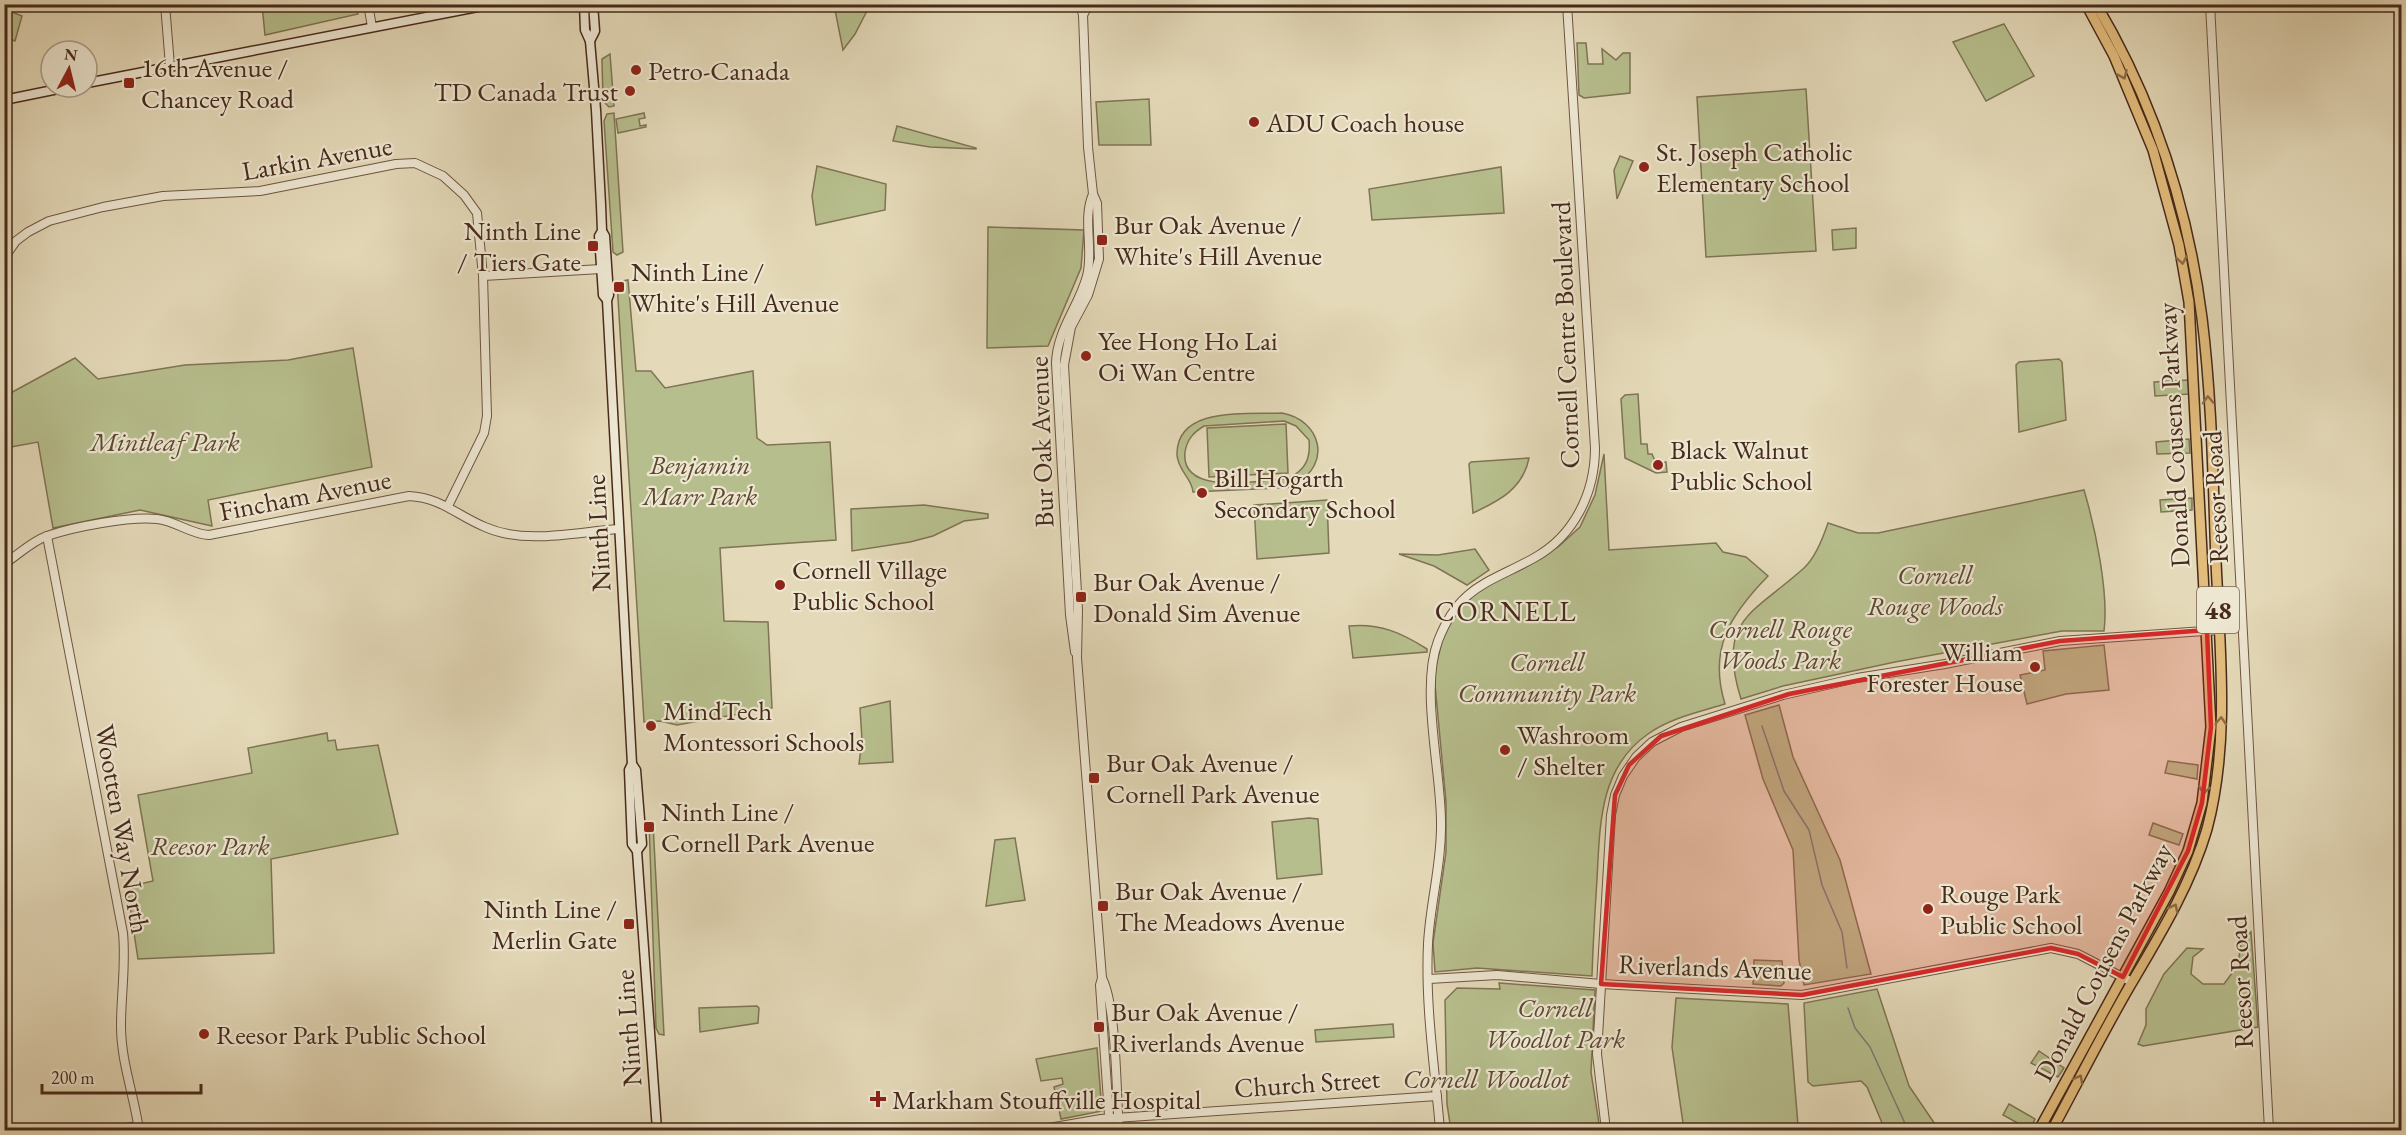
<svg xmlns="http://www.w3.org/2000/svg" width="2406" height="1135" viewBox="0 0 2406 1135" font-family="'EB Garamond',serif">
<rect width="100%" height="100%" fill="#e4d9b8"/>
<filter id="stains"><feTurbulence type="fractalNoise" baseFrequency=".00333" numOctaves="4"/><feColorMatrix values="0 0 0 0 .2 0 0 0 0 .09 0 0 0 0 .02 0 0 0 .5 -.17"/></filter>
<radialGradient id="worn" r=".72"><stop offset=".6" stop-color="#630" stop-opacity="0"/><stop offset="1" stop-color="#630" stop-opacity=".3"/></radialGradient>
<!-- green -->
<g fill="#b7be8d" stroke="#7f7454" stroke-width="1.5" fill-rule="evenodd">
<polygon points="262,5 356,5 358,14 265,35"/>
<polygon points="834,5 870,5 855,34 843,50"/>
<polygon points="12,12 22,16 15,41 5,37 8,13"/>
<polygon points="2004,24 2034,76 1986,101 1953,42"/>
<polygon points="1577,43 1586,43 1588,64 1603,64 1602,49 1616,60 1623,53 1630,53 1630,93 1584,98 1579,95"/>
<polygon points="610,54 614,106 609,107 603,101 602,59"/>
<polygon points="1806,89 1816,251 1706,257 1697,97"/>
<polygon points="1149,99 1151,145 1099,145 1096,102"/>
<polygon points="614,113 623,252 617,255 613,252 604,121 607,114"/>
<polygon points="644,113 645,118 639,119 640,126 646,125 646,127 618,133 616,119"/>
<polygon points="897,126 976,148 976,149 930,147 893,141"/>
<polygon points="1620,156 1633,161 1617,199 1614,170"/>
<polygon points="817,166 886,184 885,210 816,225 812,196"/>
<polygon points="1501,167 1504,213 1372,220 1369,189"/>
<polygon points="988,227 1084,230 1081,268 1048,346 987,348"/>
<polygon points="1856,228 1856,248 1833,250 1832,230"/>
<polygon points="628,280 636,371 651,371 665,388 753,371 757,438 767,445 830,442 836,540 720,548 724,621 768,622 772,708 677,725 660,721 644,722 617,282"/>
<polygon points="353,348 372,467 208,500 212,526 140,510 53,528 38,442 5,448 5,396 75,358 98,379 185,365 288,360"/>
<polygon points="2059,359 2062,362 2066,420 2019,432 2016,365 2019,362"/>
<polygon points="2188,380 2189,394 2155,396 2154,382"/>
<polygon points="1638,394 1641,444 1647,444 1648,454 1652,454 1656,463 1666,462 1667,472 1656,473 1625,458 1621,399 1625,395"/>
<path d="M1282 413C1321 420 1332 464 1296 483V487L1193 492C1192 478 1178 471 1177 455 1176 405 1249 415 1282 413ZM1284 421 1296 426 1309 440C1311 460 1304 472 1286 479 1260 480 1180 497 1185 452 1187 439 1194 432 1204 426Z"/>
<polygon points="1286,424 1288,473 1209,477 1207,428"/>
<polygon points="2189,439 2190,453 2157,454 2156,442"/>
<path d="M1604 454 1609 550 1716 543 1723 552 1746 557 1768 576C1730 615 1708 649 1725 704 1699 712 1670 718 1648 734 1599 768 1600 825 1597 879 1595 911 1593 943 1592 976L1477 968 1435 972 1433 943 1446 852V802L1434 674 1443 637 1451 620 1480 587 1558 547 1580 527 1595 495Z"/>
<path d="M1529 458C1523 489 1499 501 1473 513L1469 464 1471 462Z"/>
<path d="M2084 490C2095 527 2109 593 2104 631H2062L1895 662 1783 686 1741 699C1716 619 1753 614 1804 568 1816 557 1823 538 1828 523L1858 533H1878Z"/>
<polygon points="2192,498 2192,510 2161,512 2160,500"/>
<polygon points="1327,500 1329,553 1257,559 1254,505"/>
<polygon points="924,505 988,514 988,518 964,521 933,536 910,542 852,551 851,509"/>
<polygon points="1475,549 1489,570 1467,585 1434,566 1399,554 1438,555"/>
<path d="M1349 626C1380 623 1402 633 1427 649V652L1353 658Z"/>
<polygon points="2104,645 2109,690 2066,694 2027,704 2020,675 2045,670 2043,651"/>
<polygon points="890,701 893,762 859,764 862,740 860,708"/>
<polygon points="1779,705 1793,757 1840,860 1871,974 1804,985 1799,960 1793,850 1763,779 1745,715"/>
<polygon points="327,733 328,741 335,740 337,750 378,745 398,834 271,859 274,953 138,959 127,887 153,881 138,795 252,773 248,748"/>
<polygon points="2168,761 2198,765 2197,779 2165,773"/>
<polygon points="1309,818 1318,819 1322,874 1277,879 1272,822"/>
<polygon points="649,821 653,823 664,1035 659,1034 656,1028"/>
<polygon points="2153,823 2183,834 2179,845 2149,835"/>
<polygon points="1015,838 1025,900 986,906 995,840"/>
<polygon points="2251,932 2258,1027 2143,1046 2138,1044 2146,1025 2146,1009 2164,974 2187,948 2203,949 2193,957 2191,974 2203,984 2224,984 2238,965 2241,942"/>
<polygon points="1754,960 1782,961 1784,983 1781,986 1753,984"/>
<polygon points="1499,983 1595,990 1591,1072 1600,1130 1451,1130 1447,1104 1445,1000 1457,988 1500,989"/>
<polygon points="1877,989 1909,1086 1939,1130 1885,1130 1867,1087 1861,1081 1813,1086 1808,1082 1804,1003"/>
<polygon points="1676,998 1788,1004 1798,1125 1757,1130 1684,1130 1672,1047"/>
<polygon points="757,1006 759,1008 758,1023 700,1032 699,1008"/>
<polygon points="1393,1024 1394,1037 1316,1042 1315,1030"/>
<polygon points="1097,1048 1102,1111 1061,1119 1054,1087 1063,1084 1062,1078 1041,1081 1036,1059"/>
<polygon points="2039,1051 2064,1068 2058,1077 2031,1063"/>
<polygon points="2009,1104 2035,1119 2030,1130 2003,1115"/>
</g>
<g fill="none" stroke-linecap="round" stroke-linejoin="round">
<!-- stream -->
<g stroke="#768076" stroke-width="1.5">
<polyline points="1762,726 1784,791 1809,830 1822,885 1842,932 1847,968"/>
<polyline points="1848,1008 1855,1028 1870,1047 1908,1130"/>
</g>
<defs>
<g id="tertiary">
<polyline points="165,4 170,66"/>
<polyline points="368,4 372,27"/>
<polyline points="1080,4 1083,15 1088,147 1093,194 1097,203 1099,259 1088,295 1071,327 1064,365 1078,610 1077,658 1102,978 1100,985 1110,1130"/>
<polyline points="2210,4 2269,1130"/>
<polyline points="1083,15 1089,4"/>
<polyline points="4,258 16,241 28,232 49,221 103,207 163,196 260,191 396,164 415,163 443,176 464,195 477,213 483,276 487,416 484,433 448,506"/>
<polyline points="483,276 601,269"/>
<path d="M47 536 123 933C126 965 121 994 121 1026 121 1062 134 1095 139 1130"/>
<path d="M4 564C18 555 32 541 47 536 73 527 130 516 157 519 176 521 190 534 209 535L409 496C442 498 456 515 485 527 525 545 576 532 618 529"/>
<path d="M1075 652 1070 615 1056 363C1057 330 1079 306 1087 276 1094 250 1082 219 1093 194"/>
<path d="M1102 978C1117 1007 1116 1094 1119 1130"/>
<polyline points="1429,979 1497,975 1601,984 1802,995 2051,948 2078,954 2132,982"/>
<polyline points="113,1130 138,1126"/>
<polyline points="1037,1130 1101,1119 1437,1096"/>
<path d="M1440 1130C1435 1069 1425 1006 1428 944 1430 903 1442 863 1441 822 1441 770 1420 689 1438 641 1459 586 1489 583 1534 558 1574 536 1595 493 1595 448L1567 4"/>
<polyline points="1606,1130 1597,1054 1611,815 1615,795 1623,776 1636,757 1652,742 1681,727 1783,695 1857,678 1945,664 2060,641 2219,630"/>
</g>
<g id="secondary">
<polyline points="522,4 525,4"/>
<polyline points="584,4 585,30 590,41 596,110 601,205 602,231 599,236 603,295 607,300"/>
<polyline points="590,41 595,31 593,4"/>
<polyline points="87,83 493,4"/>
<polyline points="4,100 68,87"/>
<polyline points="602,231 605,236 609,295 607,300 632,764 629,770 632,844 637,851 657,1130"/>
<polyline points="632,764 636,770 642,844 637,851"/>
</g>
<g id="primary">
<polyline points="2039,1130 2169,892 2188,851 2202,803 2211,727 2189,302 2179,245 2153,150 2114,56 2086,4"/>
<path d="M2052 1130C2078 1082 2103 1032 2131 984 2160 935 2191 884 2207 829 2230 743 2220 650 2216 562 2213 481 2212 399 2202 318 2188 208 2153 100 2096 4"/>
</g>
</defs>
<!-- tertiary casing -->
<use href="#tertiary" stroke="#6e5642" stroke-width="10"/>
<!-- secondary casing -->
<use href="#secondary" stroke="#472a1a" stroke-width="11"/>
<!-- primary casing -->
<use href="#primary" stroke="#472a1a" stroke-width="12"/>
<!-- tertiary -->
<use href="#tertiary" stroke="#ede6d1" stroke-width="8"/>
<!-- secondary -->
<use href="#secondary" stroke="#ede6d1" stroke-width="8"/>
<!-- primary -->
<use href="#primary" stroke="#e2bc7c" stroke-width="9"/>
</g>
<!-- one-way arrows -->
<defs><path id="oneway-chevron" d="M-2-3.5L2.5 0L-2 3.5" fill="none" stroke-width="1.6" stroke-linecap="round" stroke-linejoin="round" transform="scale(1.5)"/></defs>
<g stroke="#8d6c46">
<use href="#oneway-chevron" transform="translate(2123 75) rotate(66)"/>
<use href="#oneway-chevron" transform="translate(2182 260) rotate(80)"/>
<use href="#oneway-chevron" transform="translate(2208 400) rotate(-93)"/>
<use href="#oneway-chevron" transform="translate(2221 721) rotate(-87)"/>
<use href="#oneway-chevron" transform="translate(2204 790) rotate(98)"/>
<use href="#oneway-chevron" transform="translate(2174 908) rotate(-64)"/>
<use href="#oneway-chevron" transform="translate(2079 1079) rotate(-61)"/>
</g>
<!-- marked area -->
<path fill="#d62828" fill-opacity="0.2" stroke="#d62828" stroke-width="4.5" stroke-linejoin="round" d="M2207 630 2211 727 2202 803 2188 851 2123 977 2078 954 2051 948 1802 995 1601 984 1615 795 1629 765 1661 736 1789 694 2060 641Z"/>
<!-- markers -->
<g fill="#8f2418" stroke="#ede6d1" stroke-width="2">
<circle cx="636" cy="70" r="6"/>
<rect x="123" y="77" width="12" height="12" rx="3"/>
<circle cx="630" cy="91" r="6"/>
<circle cx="1254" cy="122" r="6"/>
<circle cx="1644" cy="167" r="6"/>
<rect x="1096" y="234" width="12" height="12" rx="3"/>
<rect x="587" y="240" width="12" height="12" rx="3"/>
<rect x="613" y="281" width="12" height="12" rx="3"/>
<circle cx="1086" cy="356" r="6"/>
<circle cx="1658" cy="465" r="6"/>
<circle cx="1202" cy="493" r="6"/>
<circle cx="780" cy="585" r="6"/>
<rect x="1075" y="591" width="12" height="12" rx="3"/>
<circle cx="2035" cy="667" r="6"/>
<circle cx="651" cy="726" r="6"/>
<circle cx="1505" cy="750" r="6"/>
<rect x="1088" y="772" width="12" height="12" rx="3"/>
<rect x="643" y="821" width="12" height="12" rx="3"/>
<rect x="1097" y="900" width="12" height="12" rx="3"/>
<circle cx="1928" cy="909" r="6"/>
<rect x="623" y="918" width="12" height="12" rx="3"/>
<rect x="1093" y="1021" width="12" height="12" rx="3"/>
<circle cx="204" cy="1034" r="6"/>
<path d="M875 1090h6v6h6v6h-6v6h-6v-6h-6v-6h6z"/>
</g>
<g text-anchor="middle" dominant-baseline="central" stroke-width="4.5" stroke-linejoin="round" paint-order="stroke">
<!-- shield labels -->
<rect fill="#ede6d1" stroke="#796251" stroke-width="1.5" x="2197" y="587" width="42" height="46" rx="4.5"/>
<g font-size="26" font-weight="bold" fill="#472a1a">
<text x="2218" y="610">48</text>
</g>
<!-- poi labels -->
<g font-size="27" fill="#472a1a" stroke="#ede6d1" text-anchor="start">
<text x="141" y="67">16th Avenue /<tspan x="141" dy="31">Chancey Road</tspan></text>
<text x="648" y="70">Petro-Canada</text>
<text x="618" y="91" text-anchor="end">TD Canada Trust</text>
<text x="1266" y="122">ADU Coach house</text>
<text x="1656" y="151">St. Joseph Catholic<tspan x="1656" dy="31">Elementary School</tspan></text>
<text x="1114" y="224">Bur Oak Avenue /<tspan x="1114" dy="31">White's Hill Avenue</tspan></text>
<text x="581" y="230" text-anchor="end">Ninth Line<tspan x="581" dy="31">/ Tiers Gate</tspan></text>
<text x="631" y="271">Ninth Line /<tspan x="631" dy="31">White's Hill Avenue</tspan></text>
<text x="1098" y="340">Yee Hong Ho Lai<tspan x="1098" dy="31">Oi Wan Centre</tspan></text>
<text x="1670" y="449">Black Walnut<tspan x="1670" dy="31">Public School</tspan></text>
<text x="1214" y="477">Bill Hogarth<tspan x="1214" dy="31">Secondary School</tspan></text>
<text x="792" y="569">Cornell Village<tspan x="792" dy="31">Public School</tspan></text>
<text x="1093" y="581">Bur Oak Avenue /<tspan x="1093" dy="31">Donald Sim Avenue</tspan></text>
<text x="2023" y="651" text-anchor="end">William<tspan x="2023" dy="31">Forester House</tspan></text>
<text x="663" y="710">MindTech<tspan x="663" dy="31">Montessori Schools</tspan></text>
<text x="1517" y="734">Washroom<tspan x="1517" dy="31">/ Shelter</tspan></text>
<text x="1106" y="762">Bur Oak Avenue /<tspan x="1106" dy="31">Cornell Park Avenue</tspan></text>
<text x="661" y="811">Ninth Line /<tspan x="661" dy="31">Cornell Park Avenue</tspan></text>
<text x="1115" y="890">Bur Oak Avenue /<tspan x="1115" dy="31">The Meadows Avenue</tspan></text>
<text x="1940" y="893">Rouge Park<tspan x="1940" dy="31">Public School</tspan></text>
<text x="617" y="908" text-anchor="end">Ninth Line /<tspan x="617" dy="31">Merlin Gate</tspan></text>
<text x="1111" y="1011">Bur Oak Avenue /<tspan x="1111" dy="31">Riverlands Avenue</tspan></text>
<text x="216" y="1034">Reesor Park Public School</text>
<text x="892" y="1099">Markham Stouffville Hospital</text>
</g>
<!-- street labels -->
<g font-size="27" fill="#472a1a" stroke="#ede6d1">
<text transform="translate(317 158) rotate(-10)">Larkin Avenue</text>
<text transform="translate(1565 335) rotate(-92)">Cornell Centre Boulevard</text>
<text transform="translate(2173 435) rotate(-93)">Donald Cousens Parkway</text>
<text transform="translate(1041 442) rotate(-92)">Bur Oak Avenue</text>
<text transform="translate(305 495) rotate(-11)">Fincham Avenue</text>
<text transform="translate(2215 497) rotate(-93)">Reesor Road</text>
<text transform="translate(598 533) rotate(-93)">Ninth Line</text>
<text transform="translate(123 829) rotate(80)">Wootten Way North</text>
<text transform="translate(2103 962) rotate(-62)">Donald Cousens Parkway</text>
<text transform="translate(1715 967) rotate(2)">Riverlands Avenue</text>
<text transform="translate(2240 982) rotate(-93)">Reesor Road</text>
<text transform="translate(628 1028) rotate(-94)">Ninth Line</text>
<text transform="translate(1307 1083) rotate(-4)">Church Street</text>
</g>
<!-- park labels -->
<g font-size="27" font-style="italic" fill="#5d4831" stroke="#ede6d1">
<text x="165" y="441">Mintleaf Park</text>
<text x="700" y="464">Benjamin<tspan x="700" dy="31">Marr Park</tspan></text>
<text x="1935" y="574">Cornell<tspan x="1935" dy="31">Rouge Woods</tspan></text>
<text x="1780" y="628">Cornell Rouge<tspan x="1780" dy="31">Woods Park</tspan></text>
<text x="1547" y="661">Cornell<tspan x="1547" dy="31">Community Park</tspan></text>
<text x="210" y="845">Reesor Park</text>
<text x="1555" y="1007">Cornell<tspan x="1555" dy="31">Woodlot Park</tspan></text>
<text x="1486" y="1078">Cornell Woodlot</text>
</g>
<!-- neighbourhood labels -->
<g font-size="28" letter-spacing="1.5" fill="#472a1a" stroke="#ede6d1">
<text x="1506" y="611">CORNELL</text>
</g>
</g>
<!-- margin -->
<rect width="2406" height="1135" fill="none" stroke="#e4d9b8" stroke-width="24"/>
<rect x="6" y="6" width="2394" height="1123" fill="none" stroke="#472a1a" stroke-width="3"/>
<rect x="12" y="12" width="2382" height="1111" fill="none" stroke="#472a1a" stroke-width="1.5"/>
<!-- north arrow -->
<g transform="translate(69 69) rotate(7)"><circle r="28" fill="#ede6d1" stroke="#ab9b88" stroke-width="1.5"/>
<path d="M0-4.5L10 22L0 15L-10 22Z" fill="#8f2418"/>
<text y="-9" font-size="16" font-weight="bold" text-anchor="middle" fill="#472a1a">N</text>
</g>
<!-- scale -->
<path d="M42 1084v9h159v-9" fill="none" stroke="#472a1a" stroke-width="3"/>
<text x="51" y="1084" font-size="18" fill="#472a1a" stroke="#ede6d1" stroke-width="4.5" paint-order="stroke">200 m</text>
<rect width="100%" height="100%" filter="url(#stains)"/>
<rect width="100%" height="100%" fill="url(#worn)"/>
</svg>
